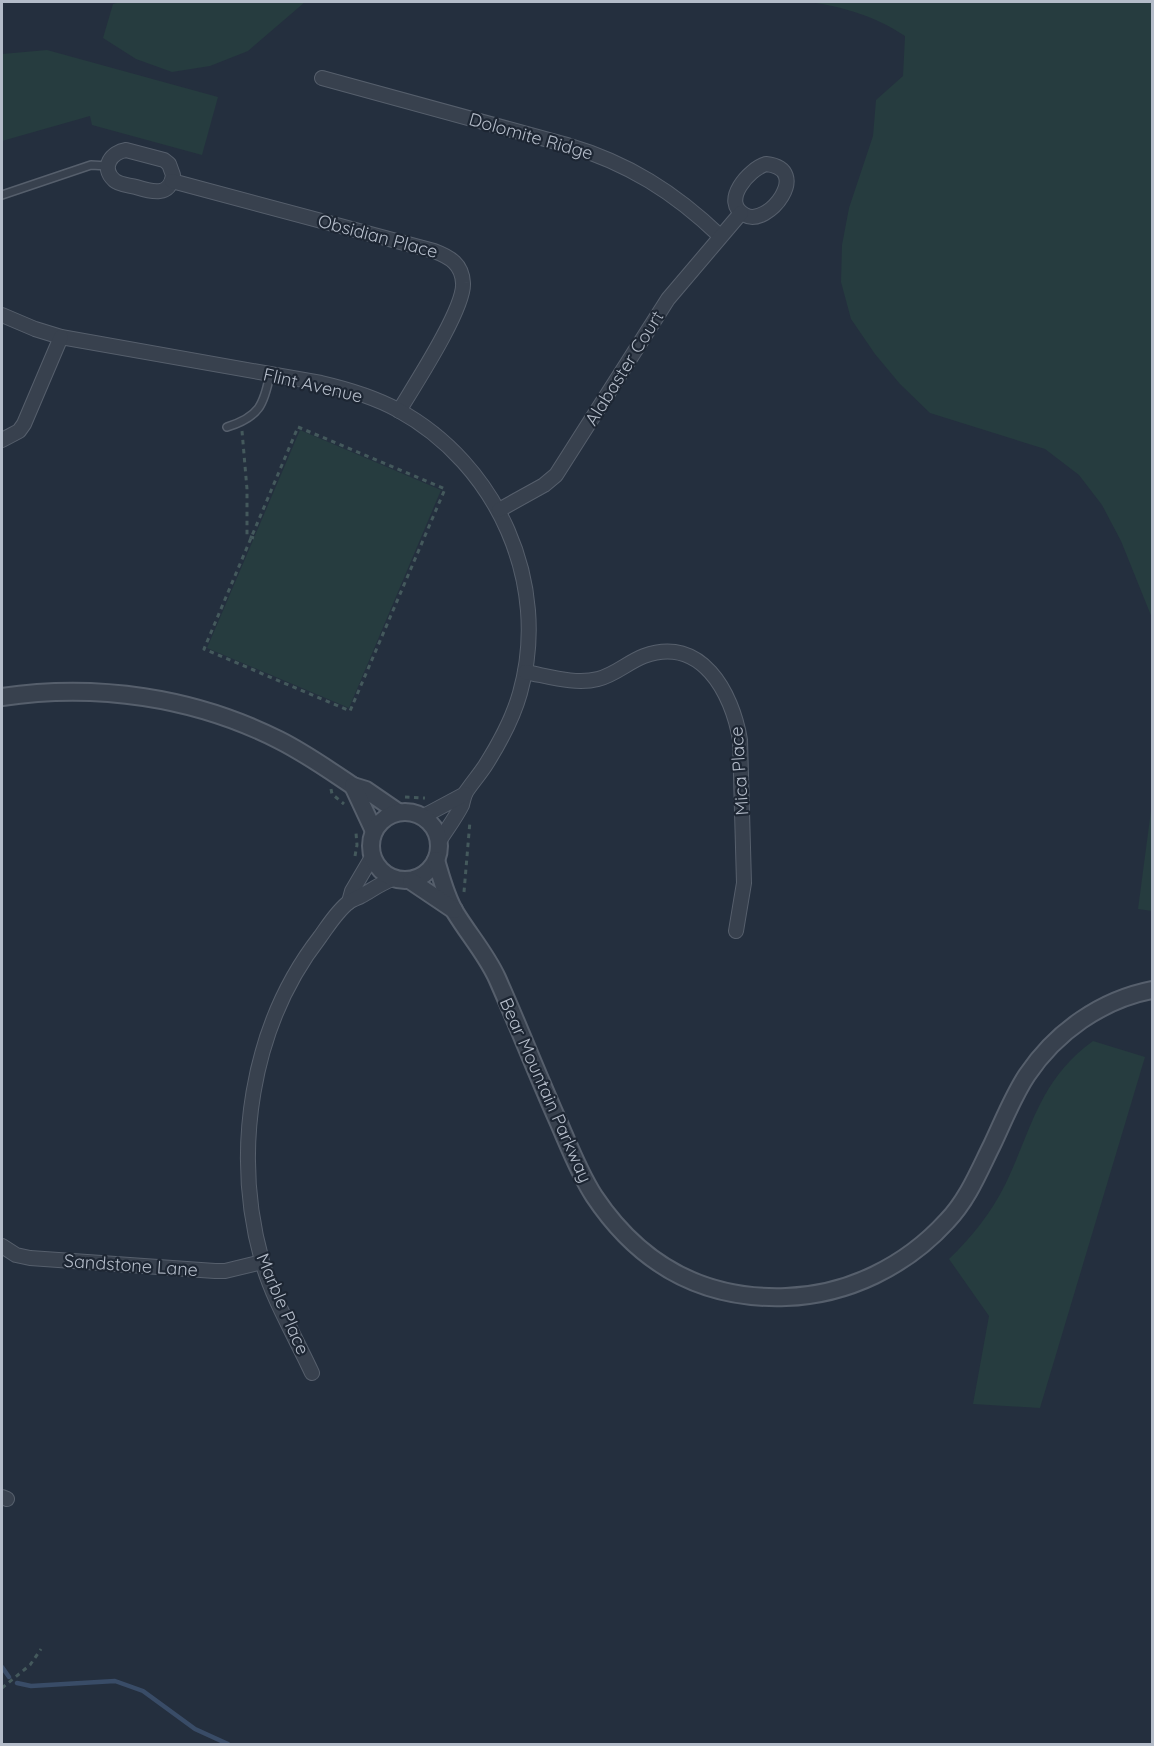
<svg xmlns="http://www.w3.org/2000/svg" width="1154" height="1746" viewBox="0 0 1154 1746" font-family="Quicksand,sans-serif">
<rect width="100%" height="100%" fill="#242f3e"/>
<!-- green -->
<g fill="#263c3f">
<polygon points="120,2 305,2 248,51 210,66 172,72 136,59 103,38 113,4"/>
<path d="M809 2H1152V618L1121 541 1102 505 1079 475 1045 449 930 413 900 384 875 354 851 319 841 282 842 245 849 208 873 136 876 100 903 76 905 36C875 16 844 7 809 2Z"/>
<polygon points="47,50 218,97 202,155 92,125 90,116 2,141 2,54"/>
<polygon points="300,430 441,490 349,708 207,648"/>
<polygon points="1152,803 1152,911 1138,909"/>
<path d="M1093 1041 1145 1057 1040 1408 973 1404 989 1316 949 1259C971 1238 991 1213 1005 1185 1032 1129 1039 1080 1093 1041Z"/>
</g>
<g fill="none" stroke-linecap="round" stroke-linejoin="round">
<!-- stream -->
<g stroke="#394c67" stroke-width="4.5">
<polyline points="2,1667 9,1677"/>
<polyline points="17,1683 31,1686 115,1681 143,1691 195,1729 228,1744"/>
</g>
<defs>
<g id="service">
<polyline points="2,195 91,165 108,166"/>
<path d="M227 427C259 417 264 405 270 374"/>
</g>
<g id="minor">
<path d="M322 78 567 145C628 163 674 192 720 236"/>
<path d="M126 150 164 160 169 164 173 175C170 197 152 192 136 187 129 185 119 185 114 180 100 167 112 152 126 150Z"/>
<path d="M766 164C813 169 768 228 745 215 720 202 749 169 766 164Z"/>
<path d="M172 181 434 251C450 257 462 264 463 283 465 308 414 386 399 411"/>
<path d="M2 315 35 329 61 337 321 383C347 389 374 397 398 410 497 464 551 583 520 693 513 718 499 744 485 766 479 775 472 783 466 792 464 796 463 801 462 805 456 817 447 829 440 840"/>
<polyline points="2,440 19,431 24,424 61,337"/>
<polyline points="499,510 544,485 556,475 668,299 741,213"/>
<path d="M525 672C548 676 575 685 598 679 615 675 628 662 644 656 701 635 732 692 740 740L744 883 736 931"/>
<polyline points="422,817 465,794"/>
<polyline points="349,902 352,891 372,857"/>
<polyline points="2,1246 16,1255 30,1258 215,1271 225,1271 262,1262"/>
<path d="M312 1373C296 1338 272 1298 262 1261 232 1153 250 1027 320 937 328 926 337 911 349 902 352 900 357 898 361 896 372 890 381 883 393 879"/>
<polyline points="2,1497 7,1499"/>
</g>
<g id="tertiary">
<path d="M2 697C96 683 194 697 279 740 305 753 329 770 353 786L366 790 398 812"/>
<polyline points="353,786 374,831"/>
<circle cx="405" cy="846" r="34"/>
<path d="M436 860C441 877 446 897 455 912 469 935 486 954 497 978 518 1025 537 1074 558 1121 569 1146 579 1173 594 1196 640 1265 703 1300 786 1297 848 1295 906 1266 947 1221 968 1199 979 1171 992 1145 1003 1122 1013 1096 1027 1075 1056 1032 1101 1000 1152 990"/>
<polyline points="411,881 454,910"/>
</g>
</defs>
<!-- service casing -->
<use href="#service" stroke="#565f6c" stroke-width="10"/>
<!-- minor casing -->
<use href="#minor" stroke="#565f6c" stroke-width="16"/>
<!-- tertiary casing -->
<use href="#tertiary" stroke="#565f6c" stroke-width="20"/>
<!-- path -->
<g stroke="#44595c" stroke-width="3" stroke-dasharray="4.5 4.5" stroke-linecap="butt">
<polygon points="298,427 445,489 350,711 204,649"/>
<polyline points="242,431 247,489 247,536 254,538"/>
<polyline points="331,789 332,794 344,804"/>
<polyline points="405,797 425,798"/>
<polyline points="355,856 357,845 356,833"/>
<polyline points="464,892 470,821"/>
<polyline points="2,1688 30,1665 41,1649"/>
</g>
<!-- service -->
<use href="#service" stroke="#38414e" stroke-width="7"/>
<!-- minor -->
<use href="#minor" stroke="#38414e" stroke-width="14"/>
<!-- tertiary -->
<use href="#tertiary" stroke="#38414e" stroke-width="16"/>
</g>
<g text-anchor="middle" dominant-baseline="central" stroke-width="4.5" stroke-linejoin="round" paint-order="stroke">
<!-- street labels -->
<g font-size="18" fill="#b4bcc9" stroke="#1d2633">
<text transform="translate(531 136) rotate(16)">Dolomite Ridge</text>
<text transform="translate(378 236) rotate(15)">Obsidian Place</text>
<text transform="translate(624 368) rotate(-58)">Alabaster Court</text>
<text transform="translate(313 385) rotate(13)">Flint Avenue</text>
<text transform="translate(739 771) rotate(-94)">Mica Place</text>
<text transform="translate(546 1090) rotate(66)">Bear Mountain Parkway</text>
<text transform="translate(131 1265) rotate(4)">Sandstone Lane</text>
<text transform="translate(283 1304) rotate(67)">Marble Place</text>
</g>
</g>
<!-- border -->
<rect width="1154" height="1746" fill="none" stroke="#b4bcc9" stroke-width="6"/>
</svg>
